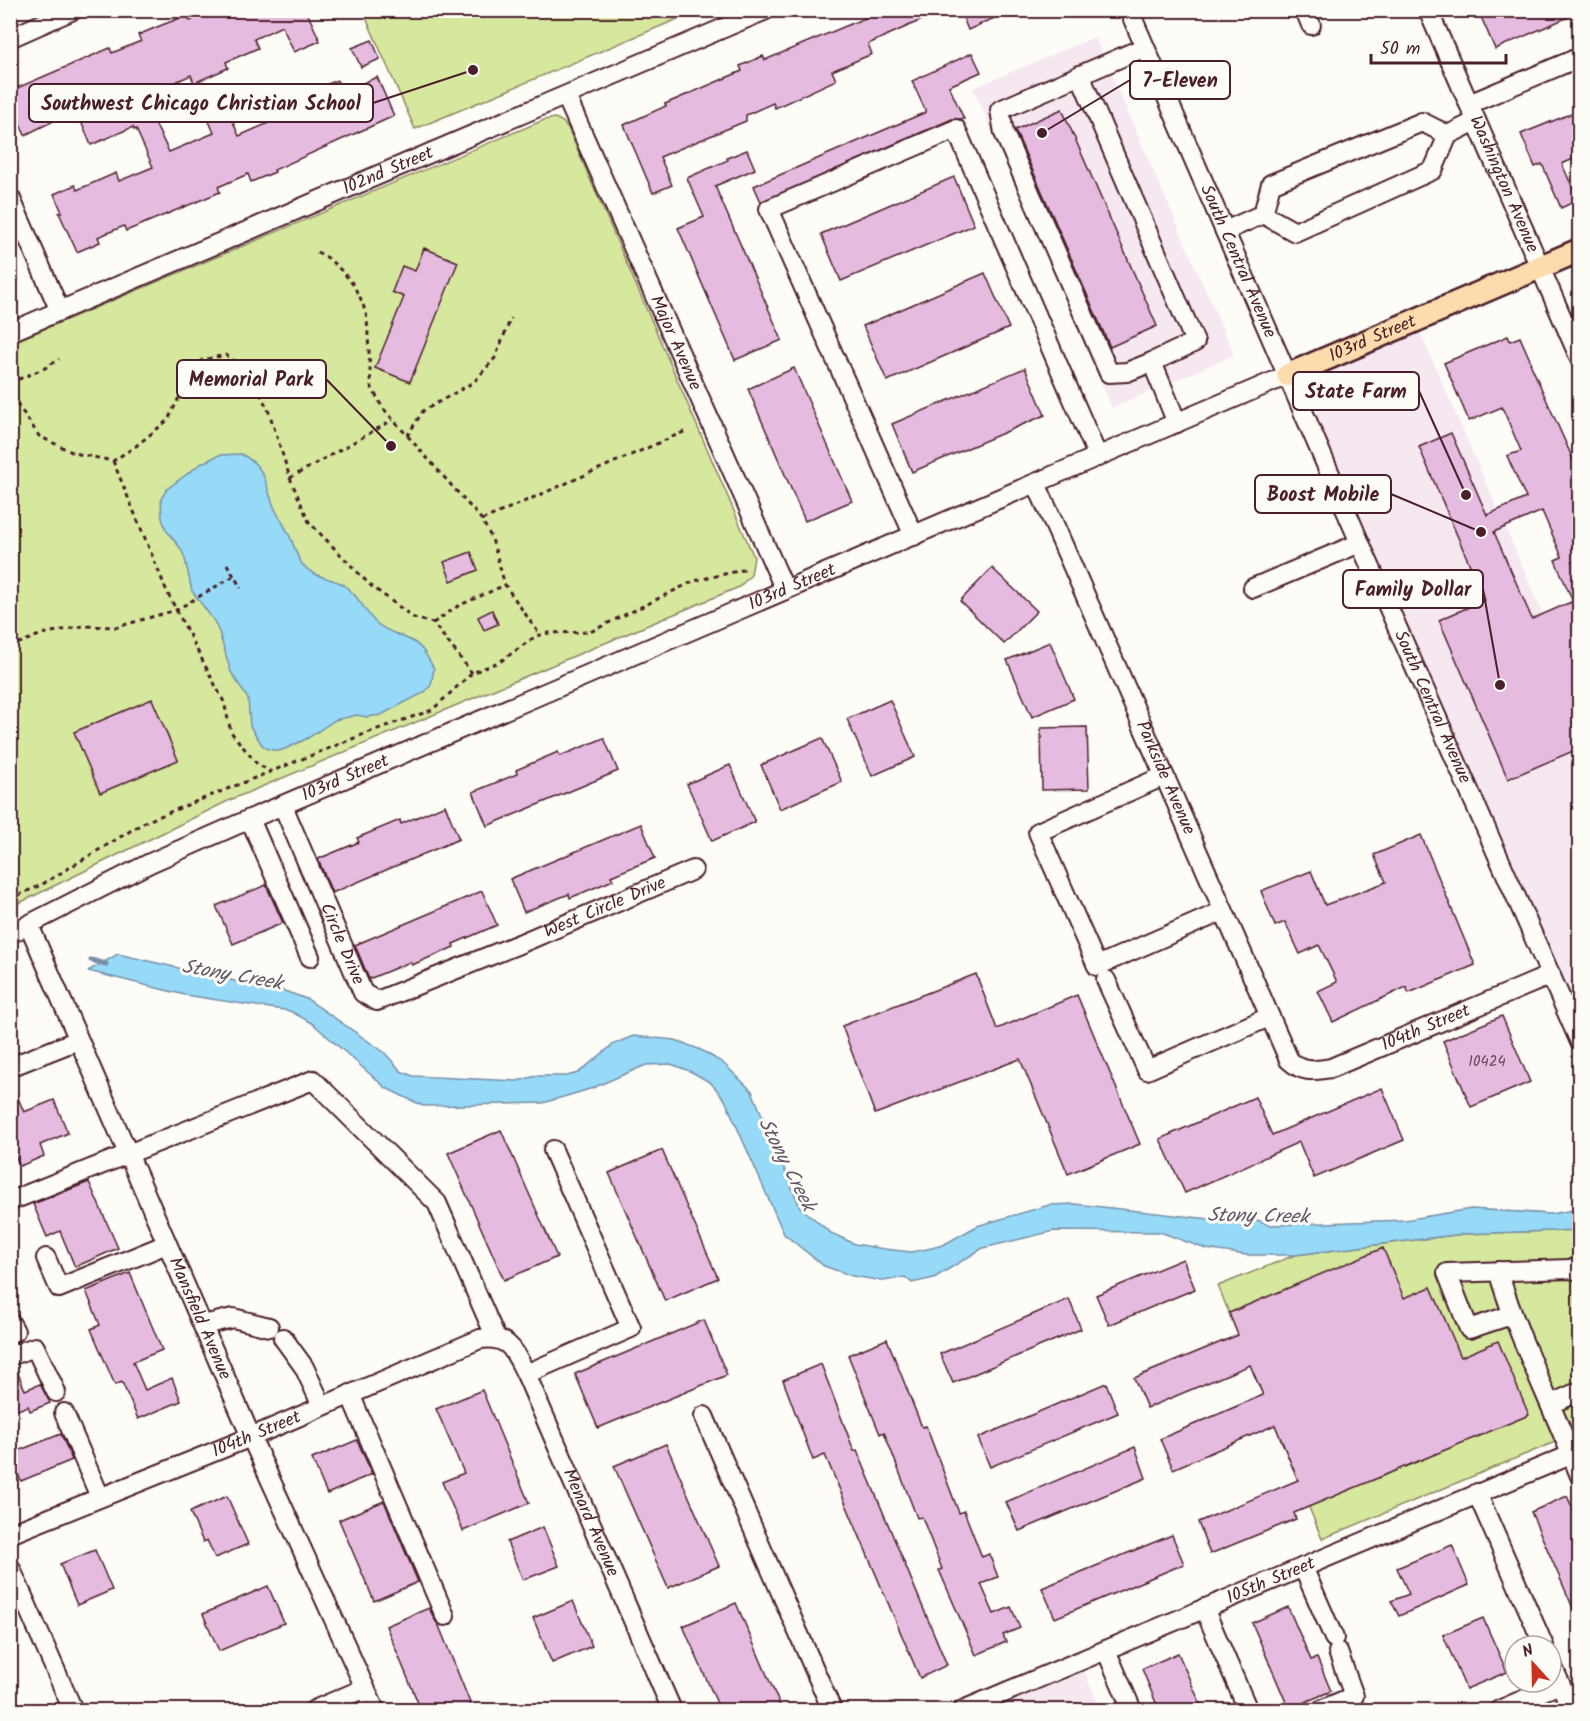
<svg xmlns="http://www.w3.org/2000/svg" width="1590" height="1721" viewBox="0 0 1590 1721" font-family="Kalam,sans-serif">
<rect width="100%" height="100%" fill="#fdfcf7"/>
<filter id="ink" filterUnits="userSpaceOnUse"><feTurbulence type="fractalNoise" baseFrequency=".0167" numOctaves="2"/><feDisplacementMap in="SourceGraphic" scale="12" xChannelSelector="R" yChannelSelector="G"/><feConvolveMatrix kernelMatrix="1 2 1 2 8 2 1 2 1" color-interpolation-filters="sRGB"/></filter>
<g filter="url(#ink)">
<!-- built -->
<g fill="#f6e8f0">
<polygon points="1095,37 1234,355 1112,408 973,88"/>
<polygon points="1415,320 1579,697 1579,1042 1288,375"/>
<polygon points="1084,1671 1101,1710 992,1710"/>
</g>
<!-- green -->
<g fill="#d5e89d" stroke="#908464" stroke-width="1.5">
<polygon points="363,11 697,11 415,129"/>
<polygon points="555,118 563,122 568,128 754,557 751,575 739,587 230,800 11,907 11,343 544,120"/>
<polygon points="1579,1230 1579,1432 1322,1539 1218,1286 1295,1255 1463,1234"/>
</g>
<!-- water -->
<g fill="#96daf8" stroke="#788fa6" stroke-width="1.5">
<path d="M241 454C270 469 264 487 276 511 281 520 287 529 291 539 295 547 296 556 302 564 315 579 327 576 342 584 357 593 364 610 375 622 386 632 399 634 412 641 423 647 428 658 434 669L431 685 425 692 381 715 367 717 357 715 335 720 308 738 285 749 278 751 268 749 262 745 250 726 248 699 231 672 219 632 214 621 192 591 185 559 181 549 166 530 162 518 161 499 167 489 202 463 219 455Z"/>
<polygon points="118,954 248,984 270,986 307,999 384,1052 401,1071 413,1076 517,1081 536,1076 567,1076 578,1073 614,1044 633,1036 675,1040 701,1050 723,1063 752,1091 800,1207 831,1233 855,1244 884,1249 911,1252 927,1249 943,1245 977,1226 1049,1205 1075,1204 1228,1221 1252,1218 1270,1225 1405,1220 1471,1209 1551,1214 1579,1209 1579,1230 1463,1234 1295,1255 1246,1255 1206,1249 1160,1232 1054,1231 983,1248 934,1278 912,1283 905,1277 884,1281 852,1276 824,1266 784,1234 725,1100 711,1083 692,1072 671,1064 646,1065 590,1089 543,1103 423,1106 386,1088 312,1023 290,1011 185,995 88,971"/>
</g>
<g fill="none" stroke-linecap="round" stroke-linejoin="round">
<!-- stream -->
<polyline stroke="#788fa6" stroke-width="5" points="91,960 106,964"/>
</g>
<!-- building -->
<g fill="#e6bbe0" stroke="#4a1f2b" stroke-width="1.5">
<polygon points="214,10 306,10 320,41 294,52 282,26 254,39 258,48 226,62 228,68 194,83 191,75 142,97 169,152 214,133 206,114 226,106 239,136 273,121 268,110 337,80 342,92 377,77 394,116 274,170 275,172 251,182 248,174 218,187 220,192 196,202 126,231 124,226 98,237 100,242 77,252 59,213 62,212 54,194 75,185 77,190 116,173 119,181 153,167 136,129 134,130 133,127 91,145 76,110 25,135 10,103 10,91 110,48 112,53 141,41 138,35 162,25 188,15 190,21"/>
<polygon points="884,10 944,10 868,44 872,54 832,71 836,80 775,108 773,103 746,115 746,121 660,157 672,185 653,193 624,125 666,106 665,104 742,71 740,66 763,56 765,60"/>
<polygon points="960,10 1012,10 968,30"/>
<polygon points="1478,10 1580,10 1580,12 1495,49"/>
<polygon points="372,40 380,59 361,67 352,48"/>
<polygon points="972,53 981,72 949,86 964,119 952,119 761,202 754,186 926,112 912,81"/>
<polygon points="1062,109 1157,326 1110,347 1015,130"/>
<polygon points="1575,112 1580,123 1580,156 1562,164 1578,200 1561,208 1542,164 1535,167 1521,134"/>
<polygon points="747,150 755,169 715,186 782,340 735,360 678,228 704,217 687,178 728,160 727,158"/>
<polygon points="954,177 974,225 841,281 821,234"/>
<polygon points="424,248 458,262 410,382 375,368 404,297 392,292 402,266 415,271"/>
<polygon points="985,273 1009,328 887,381 863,326"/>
<polygon points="1508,336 1510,341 1520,337 1531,362 1530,363 1580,475 1580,618 1555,560 1562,557 1542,511 1494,532 1532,619 1571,602 1580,622 1580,748 1508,779 1439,620 1485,600 1419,447 1451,433 1487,515 1526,498 1507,456 1521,451 1502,407 1469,421 1444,363"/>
<polygon points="794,368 852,501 805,521 748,389"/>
<polygon points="1025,368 1045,415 912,472 892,424"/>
<polygon points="471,552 478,570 451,581 444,562"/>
<polygon points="992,568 1037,611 1004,644 960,601"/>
<polygon points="492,610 498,624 484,630 478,617"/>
<polygon points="1050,642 1074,699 1032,717 1007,660"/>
<polygon points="152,699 178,760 100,793 74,732"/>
<polygon points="890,700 915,757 872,776 847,719"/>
<polygon points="1087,727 1089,789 1042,790 1041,728"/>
<polygon points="604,738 618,771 487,826 473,792 517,774 516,770 558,752 560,756"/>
<polygon points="822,738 842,782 780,809 761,765"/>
<polygon points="730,765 755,822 712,841 687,784"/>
<polygon points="445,805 459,839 332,893 318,859 359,842 357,838 400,820 401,824"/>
<polygon points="641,824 655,858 611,876 613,880 570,898 569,894 524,912 510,879"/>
<polygon points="1421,835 1475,965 1409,993 1406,987 1333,1022 1318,991 1337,982 1319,945 1300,954 1285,922 1275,926 1261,891 1311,871 1325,905 1386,882 1374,855"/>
<polygon points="266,885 283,923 233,944 216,906"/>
<polygon points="482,891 497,925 453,944 454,947 412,965 410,962 369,979 355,945"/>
<polygon points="976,974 997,1029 1077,995 1140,1144 1068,1174 1020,1059 875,1114 842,1026"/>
<polygon points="1502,1016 1530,1082 1471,1107 1443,1041"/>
<polygon points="10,1079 24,1112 54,1100 68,1133 40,1145 44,1156 20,1166 10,1145"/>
<polygon points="1382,1088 1404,1140 1314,1178 1299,1142 1185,1193 1160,1139 1255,1097 1272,1135"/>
<polygon points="501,1130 557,1257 504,1280 448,1153"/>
<polygon points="662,1150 718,1278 665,1301 609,1173"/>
<polygon points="89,1182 118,1248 75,1267 60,1231 47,1237 33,1204"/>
<polygon points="1383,1248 1404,1298 1431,1287 1461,1357 1498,1341 1529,1415 1294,1513 1296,1519 1210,1554 1198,1522 1298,1480 1275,1425 1173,1469 1160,1439 1263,1395 1250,1365 1147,1408 1134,1378 1238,1335 1229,1313"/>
<polygon points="1183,1259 1195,1289 1109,1325 1096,1295"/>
<polygon points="130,1273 162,1350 133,1362 145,1390 172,1378 181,1401 138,1419 122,1382 115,1385 91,1329 100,1325 86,1291"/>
<polygon points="1069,1299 1081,1329 953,1383 940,1354"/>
<polygon points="704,1320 727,1375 598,1428 575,1374"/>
<polygon points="887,1339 922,1427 926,1426 959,1513 964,1511 982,1557 989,1554 998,1577 981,1584 994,1614 1011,1607 1020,1628 1003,1635 1006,1642 976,1655 939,1570 942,1569 922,1517 917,1518 884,1432 880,1434 848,1355"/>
<polygon points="821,1364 854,1451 857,1450 947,1665 920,1678 825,1455 813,1460 783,1380"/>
<polygon points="15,1366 25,1390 40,1384 50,1403 30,1411 28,1406 10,1413 10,1367"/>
<polygon points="1106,1383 1118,1413 990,1467 978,1438"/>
<polygon points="482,1390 529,1503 463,1531 442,1482 464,1473 436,1409"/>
<polygon points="61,1434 72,1460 21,1481 10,1454"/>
<polygon points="357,1440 372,1474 327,1494 312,1459"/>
<polygon points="666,1444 719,1566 668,1588 614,1466"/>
<polygon points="1135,1447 1146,1478 1019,1531 1006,1502"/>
<polygon points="227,1496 248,1544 215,1558 207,1540 203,1542 190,1512"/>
<polygon points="1567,1496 1580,1524 1580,1624 1531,1512"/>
<polygon points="384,1501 418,1582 374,1601 339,1520"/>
<polygon points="543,1527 559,1566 523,1580 507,1542"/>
<polygon points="1172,1535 1184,1564 1055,1618 1042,1588"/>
<polygon points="1452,1545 1469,1585 1399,1616 1391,1601 1409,1594 1397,1568"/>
<polygon points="95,1550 112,1590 77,1605 60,1564"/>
<polygon points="268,1586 284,1623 219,1651 203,1614"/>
<polygon points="573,1601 592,1646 552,1663 533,1618"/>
<polygon points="736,1603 782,1710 720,1710 683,1626"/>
<polygon points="1288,1607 1311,1660 1317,1658 1331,1691 1289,1709 1252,1623"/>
<polygon points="429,1608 435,1620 439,1626 473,1710 421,1710 386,1626"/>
<polygon points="1483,1618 1507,1672 1466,1689 1443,1635"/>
<polygon points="1178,1653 1203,1710 1159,1710 1142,1669"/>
</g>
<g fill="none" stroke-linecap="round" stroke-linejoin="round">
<defs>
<g id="minor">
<path id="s1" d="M1129 10 1360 543 1580 1042"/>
<polyline points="1305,10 1311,25"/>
<path id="s2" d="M1428 10 1580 359"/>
<polyline points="10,38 73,10"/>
<polyline points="1145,47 1000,110 1004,133 1109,373 1127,372 1152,362 1177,423"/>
<polyline points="1080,75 1195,342 1152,362"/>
<path id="s3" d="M566 96 785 590"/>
<polyline points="1469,104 1580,57"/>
<polyline points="10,197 60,311"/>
<polyline points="1263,214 1271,184 1422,122 1448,135"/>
<polyline points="1225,231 1263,214 1295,232 1433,170 1448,135 1476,121"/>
<path id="s4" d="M10 332 766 10"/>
<path id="s5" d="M1036 483 1289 1060C1303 1073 1312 1071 1331 1068L1551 975"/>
<polyline points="914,536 769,209 956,129 1098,457"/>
<polyline points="1253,588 1360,543"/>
<polyline points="1164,776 1038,832 1097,966 1223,911"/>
<path id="s6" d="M283 806 363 993 377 1001 519 944 693 870"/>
<polyline points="250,819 310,957"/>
<path id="s7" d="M29 925 251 1437 375 1710"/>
<path id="s8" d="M10 934 150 863 250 819 1288 375"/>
<polyline points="1106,980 1147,1070 1269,1017"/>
<polyline points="10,1067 78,1040"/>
<polyline points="13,1200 313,1080 437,1203 496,1338"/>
<polyline points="46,1258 59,1288 167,1244"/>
<path d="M1498 1271C1519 1341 1553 1407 1580 1476"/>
<polyline points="1511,1315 1469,1329 1447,1273 1570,1269 1580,1271"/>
<polyline points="10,1322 15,1331 10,1333"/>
<polyline points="203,1325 233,1318 269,1327"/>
<polyline points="283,1338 304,1367 322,1406"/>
<polyline points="10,1356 35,1347 56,1392"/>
<polyline points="526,1374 631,1328 553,1150"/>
<polyline points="350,1394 445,1616"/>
<polyline points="1551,1404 1580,1391"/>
<polyline points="64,1413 100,1497"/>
<polyline points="704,1416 832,1710"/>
<polyline points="1477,1493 1544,1646"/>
<path id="s9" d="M10 1534 251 1437 480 1339C510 1335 514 1351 526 1374L672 1710"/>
<polyline points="10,1567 73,1710"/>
<polyline points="1303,1567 1334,1638"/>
<polyline points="1204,1608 1248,1710"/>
<polyline points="1106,1650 1132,1710"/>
<polyline points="1551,1663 1572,1710"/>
<polyline points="314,1710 365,1688"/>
<path id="s10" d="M963 1710 1580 1451"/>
<polyline points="1321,1710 1354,1696 1338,1652"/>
<polyline points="1499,1710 1560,1684"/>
</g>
<g id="major">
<path id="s11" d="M1288 375 1580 250"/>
</g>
</defs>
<!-- minor casing -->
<use href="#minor" stroke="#4a1f2b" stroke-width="22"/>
<!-- major casing -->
<use href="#major" stroke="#4a1f2b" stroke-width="27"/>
<!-- path -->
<g stroke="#4a1f2b" stroke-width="3" stroke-dasharray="4.5 4.5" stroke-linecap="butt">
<polyline points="317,252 328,258 344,273 352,283 362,301 367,318 371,386 382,407 482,520 492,539 505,585 540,635"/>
<polyline points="10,383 45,368 59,359"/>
<polyline points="10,387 18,405 39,436 74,453 113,461 136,446 168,420 186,383 202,360 226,355 250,372 269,412 290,478 309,522 370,585 414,618 433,623 472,673"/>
<polyline points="407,436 423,411 474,382 495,358 511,318"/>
<polyline points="113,461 168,594 224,702 231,732 257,764 270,771"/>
<polyline points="290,478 393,420"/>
<polyline points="482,520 686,431"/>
<polyline points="227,564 241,588"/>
<polyline points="433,623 458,606 505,585"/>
<polyline points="10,640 17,644 42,634 83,626 117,627 176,610 234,576"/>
<polyline points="10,899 41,885 145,822 372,731 432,710 472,673 501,661 536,636 549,633 590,632 694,581 747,569"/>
</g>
<!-- minor -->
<use href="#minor" stroke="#fdfcf7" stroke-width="18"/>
<!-- major -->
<use href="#major" stroke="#fcdcac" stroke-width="22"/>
</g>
</g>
<g text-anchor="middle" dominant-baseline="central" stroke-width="6" stroke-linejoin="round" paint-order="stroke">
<!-- number labels -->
<g font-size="15" fill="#714658">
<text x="1487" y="1062">10424</text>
</g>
<!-- street labels -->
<g font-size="18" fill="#4a1f2b" stroke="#fdfcf7">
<text stroke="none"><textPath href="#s4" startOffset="411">102nd Street</textPath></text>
<text stroke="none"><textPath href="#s2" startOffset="190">Washington Avenue</textPath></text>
<text stroke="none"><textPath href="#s1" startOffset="274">South Central Avenue</textPath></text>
<text stroke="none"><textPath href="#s11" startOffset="92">103rd Street</textPath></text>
<text stroke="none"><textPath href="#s3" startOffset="270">Major Avenue</textPath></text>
<text stroke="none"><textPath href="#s8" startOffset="856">103rd Street</textPath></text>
<text stroke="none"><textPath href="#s1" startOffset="760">South Central Avenue</textPath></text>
<text stroke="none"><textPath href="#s5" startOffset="322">Parkside Avenue</textPath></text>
<text stroke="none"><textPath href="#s8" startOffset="370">103rd Street</textPath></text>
<text stroke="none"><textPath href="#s6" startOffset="466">West Circle Drive</textPath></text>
<text stroke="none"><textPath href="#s6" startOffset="150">Circle Drive</textPath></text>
<text stroke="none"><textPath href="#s5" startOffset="778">104th Street</textPath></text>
<text stroke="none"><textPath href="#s7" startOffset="429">Mansfield Avenue</textPath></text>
<text stroke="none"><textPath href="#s9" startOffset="266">104th Street</textPath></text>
<text stroke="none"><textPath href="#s9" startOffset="735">Menard Avenue</textPath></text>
<text stroke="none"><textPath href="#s10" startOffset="334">105th Street</textPath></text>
</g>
<!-- water labels -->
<g font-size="20" font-style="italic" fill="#615768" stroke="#fdfcf7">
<text transform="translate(232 976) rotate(10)">Stony Creek</text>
<text transform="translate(786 1165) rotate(63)">Stony Creek</text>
<text transform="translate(1258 1217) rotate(1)">Stony Creek</text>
</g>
</g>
<!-- callouts -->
<path fill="none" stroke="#4a1f2b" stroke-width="2" d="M1042 133L1130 80M473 70L373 103M391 446L326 379M1466 495L1419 391M1481 532L1391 494M1500 685L1483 589"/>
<g fill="#4a1f2b" stroke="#fdfcf7" stroke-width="2">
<circle cx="1042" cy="133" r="6"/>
<circle cx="473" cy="70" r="6"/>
<circle cx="391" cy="446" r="6"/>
<circle cx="1466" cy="495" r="6"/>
<circle cx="1481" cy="532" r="6"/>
<circle cx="1500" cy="685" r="6"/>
</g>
<g fill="#fdfcf7" stroke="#4a1f2b" stroke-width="2">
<rect x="1130" y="61" width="100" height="38" rx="6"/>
<rect x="29" y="84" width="344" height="38" rx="6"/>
<rect x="177" y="360" width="149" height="38" rx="6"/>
<rect x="1293" y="372" width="126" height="38" rx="6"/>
<rect x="1255" y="475" width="136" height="38" rx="6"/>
<rect x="1343" y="570" width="140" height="38" rx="6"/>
</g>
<g font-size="20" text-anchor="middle" font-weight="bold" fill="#4a1f2b">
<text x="1180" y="87">7-Eleven</text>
<text x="201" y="110">Southwest Chicago Christian School</text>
<text x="251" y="386">Memorial Park</text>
<text x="1356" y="398">State Farm</text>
<text x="1323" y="501">Boost Mobile</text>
<text x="1413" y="596">Family Dollar</text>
</g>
<!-- margin -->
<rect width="1590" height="1721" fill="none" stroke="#fdfcf7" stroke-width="36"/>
<rect x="18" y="18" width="1554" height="1685" fill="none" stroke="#4a1f2b" stroke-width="2" filter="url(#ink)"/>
<!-- north arrow -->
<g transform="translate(1533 1664) rotate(338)"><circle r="28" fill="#fdfcf7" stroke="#b5a4a5" stroke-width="1.5"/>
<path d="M0-4.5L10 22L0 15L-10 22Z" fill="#c8321e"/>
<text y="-9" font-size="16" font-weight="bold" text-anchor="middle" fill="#4a1f2b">N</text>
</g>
<!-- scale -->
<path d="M1371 54v9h135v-9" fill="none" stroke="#4a1f2b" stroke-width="3"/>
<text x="1380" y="54" font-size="18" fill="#4a1f2b" stroke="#fdfcf7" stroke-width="4.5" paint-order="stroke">50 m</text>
</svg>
